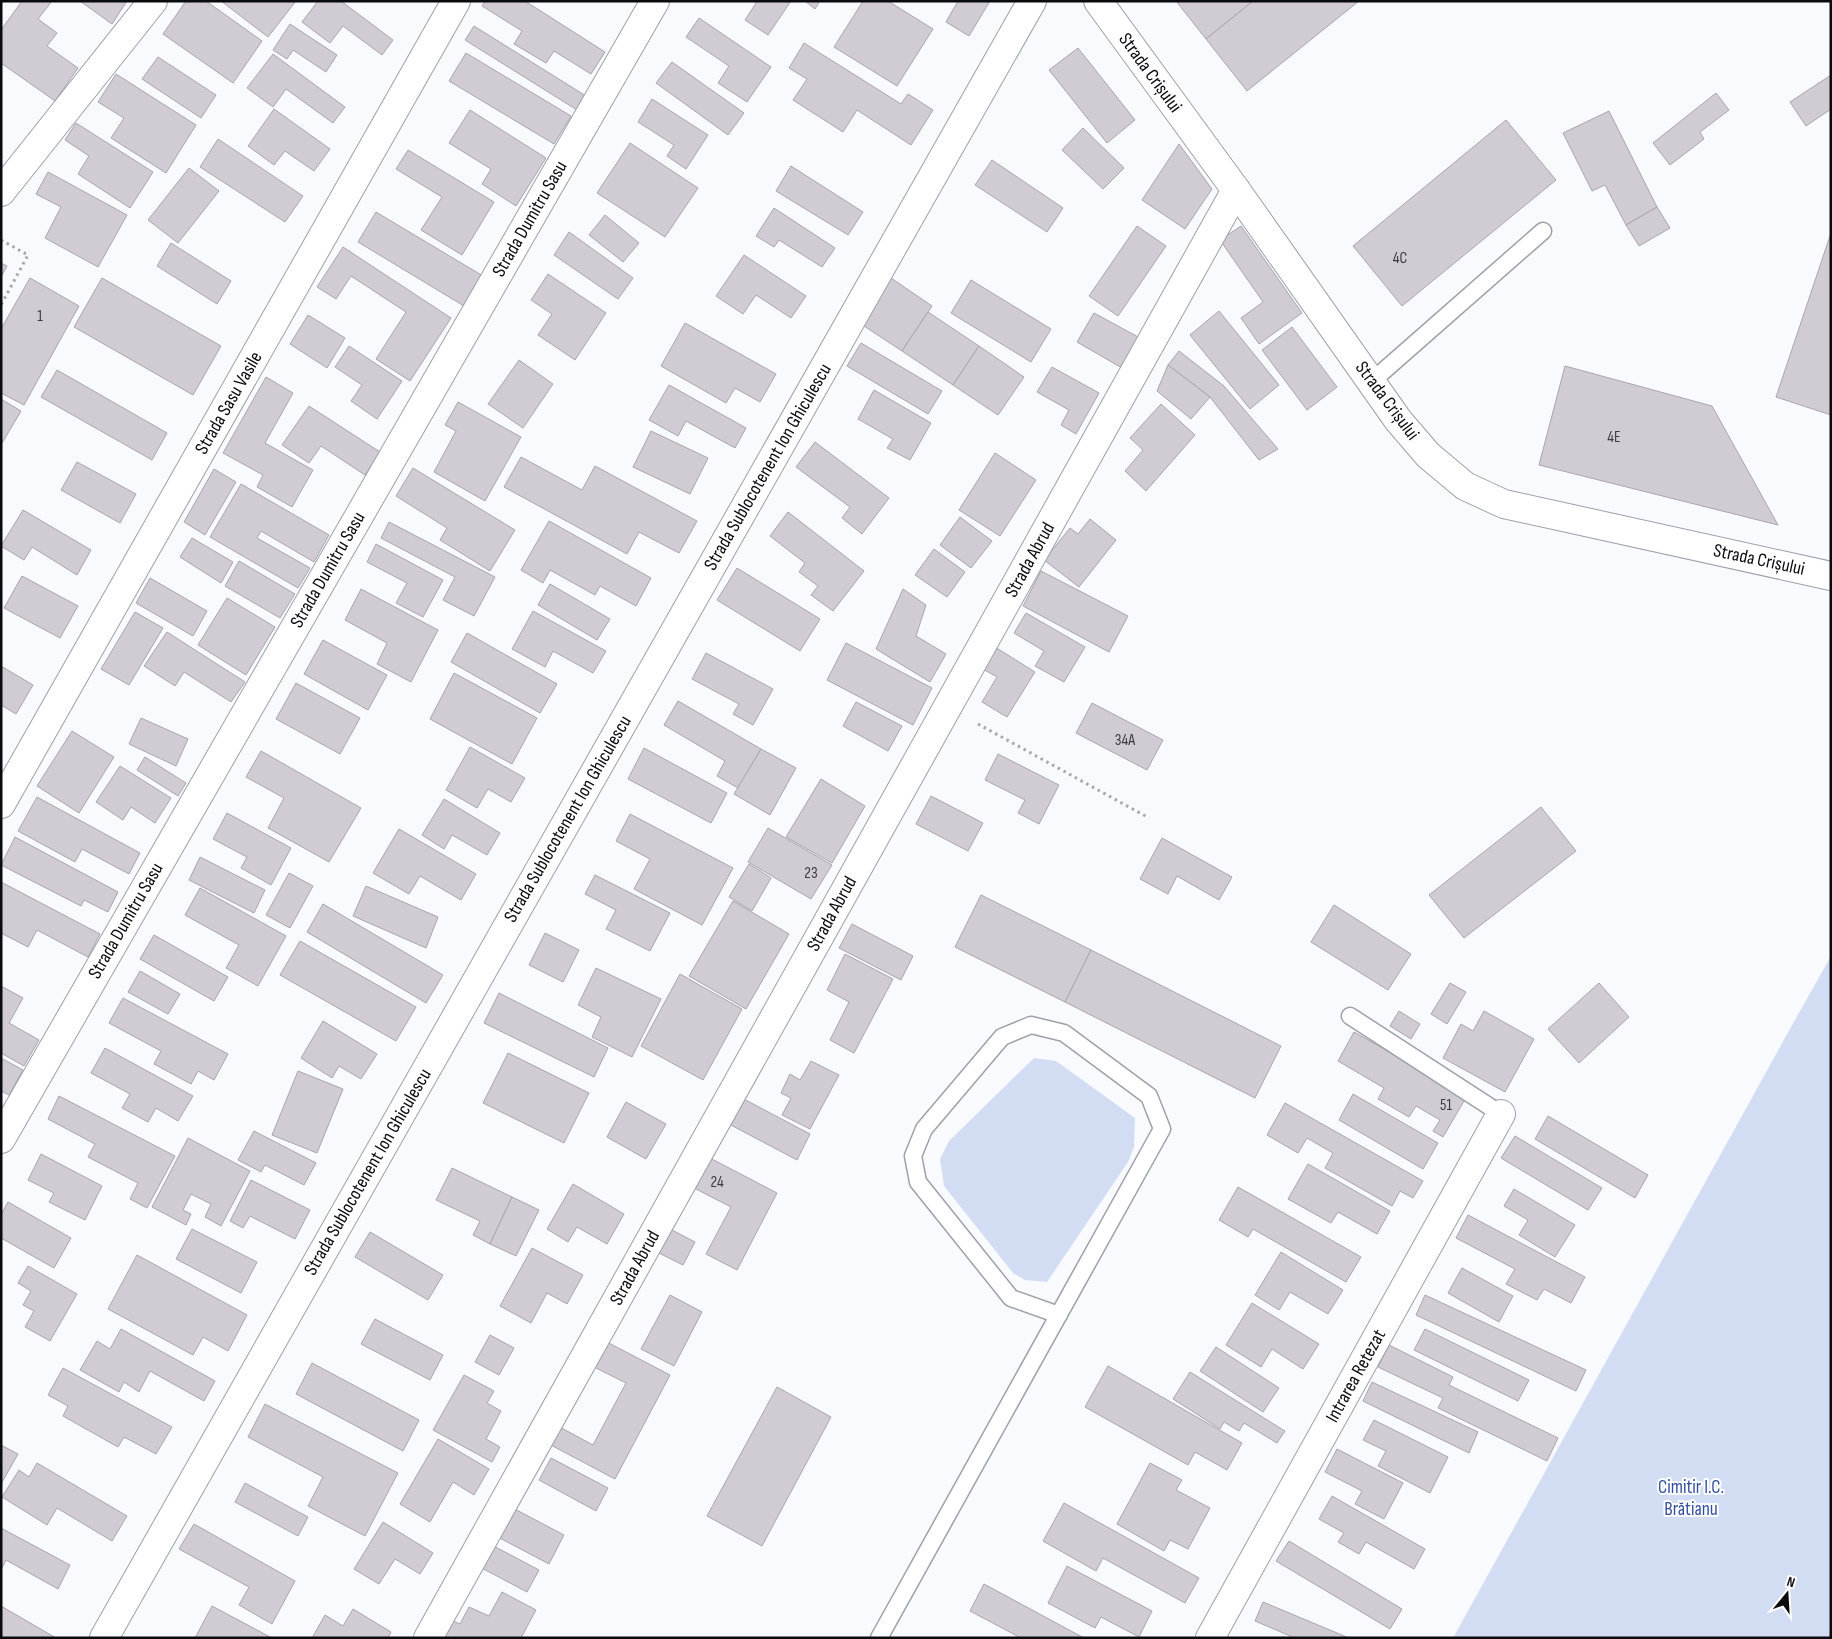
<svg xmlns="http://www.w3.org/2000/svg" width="1832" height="1639" viewBox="0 0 1832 1639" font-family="'Sofia Sans Condensed',sans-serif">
<rect width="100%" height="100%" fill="#f8fafe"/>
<!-- green -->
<g fill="#d2ddf4">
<polygon points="1831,956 1831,1638 1453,1638 1791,1027"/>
<polygon points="1034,1058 1056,1061 1135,1118 1134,1147 1128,1162 1047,1282 1025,1280 1013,1273 944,1186 940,1159 949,1141"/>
</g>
<!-- building -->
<g fill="#d1ccd4" stroke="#aaa5ad">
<polygon points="22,1 52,1 38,19 57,33 47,46 78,68 55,101 1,63 1,30"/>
<polygon points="80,1 127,1 112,24"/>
<polygon points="186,1 206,1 262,41 233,83 163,34"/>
<polygon points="221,1 296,1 268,37"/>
<polygon points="318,1 341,1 393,40 382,55 343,26 330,43 302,22"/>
<polygon points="485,1 525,1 605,52 591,74 554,51 546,63 514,44 522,31 482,6"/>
<polygon points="754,1 791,1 768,35 745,20 756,3"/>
<polygon points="805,1 820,1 815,9"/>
<polygon points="863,1 888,1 933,29 897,86 834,47"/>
<polygon points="958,1 990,1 969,36 946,22"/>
<polygon points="1176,1 1253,1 1206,39"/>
<polygon points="1253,1 1359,1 1247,91 1206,39"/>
<polygon points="699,18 771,67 747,102 718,83 729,66 686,37"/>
<polygon points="290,24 337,55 326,72 293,50 287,59 273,50"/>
<polygon points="474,26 586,96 577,110 465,40"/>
<polygon points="804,43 901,104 908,94 933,110 911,145 857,110 843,132 793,100 807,79 789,68"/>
<polygon points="1078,48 1135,120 1107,143 1049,70"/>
<polygon points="466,53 571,116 554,144 449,81"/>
<polygon points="273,54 345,107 333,123 286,89 273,107 247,88"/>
<polygon points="158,57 216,95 201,118 142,79"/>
<polygon points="672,62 744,113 728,135 656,83"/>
<polygon points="116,74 196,125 166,173 111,138 124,118 98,102"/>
<polygon points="1831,75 1831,109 1806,126 1790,102"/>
<polygon points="1716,93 1729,110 1700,132 1704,139 1670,165 1653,143"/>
<polygon points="652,99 708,135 686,169 667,156 674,145 638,122"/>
<polygon points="274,109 330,149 314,171 285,151 274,165 248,146"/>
<polygon points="470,110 546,158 516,206 482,184 491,169 449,143"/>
<polygon points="1609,111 1657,207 1626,225 1605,185 1592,191 1563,133"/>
<polygon points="1506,120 1556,180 1402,306 1353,246"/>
<polygon points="76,123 153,172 130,208 78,174 89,156 65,140"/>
<polygon points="1083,128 1124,168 1103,189 1062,150"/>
<polygon points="218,139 303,196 285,222 200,167"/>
<polygon points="630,143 698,188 665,237 597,193"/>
<polygon points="1179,144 1212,189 1185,229 1142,200"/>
<polygon points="408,150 494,202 462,255 421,230 442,197 396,169"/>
<polygon points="992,160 1063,208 1047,232 975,185"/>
<polygon points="791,166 863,212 848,235 776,191"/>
<polygon points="189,168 219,191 178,243 148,220"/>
<polygon points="48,172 127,215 98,267 45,238 61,207 36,194"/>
<polygon points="1657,207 1670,228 1639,246 1626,225"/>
<polygon points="774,208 835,248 822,267 779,240 774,247 756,236"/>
<polygon points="376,212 483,276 464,306 358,242"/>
<polygon points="605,215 639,243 623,262 589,235"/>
<polygon points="1137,226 1166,246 1118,316 1089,296"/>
<polygon points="1241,226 1302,313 1259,344 1241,318 1263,302 1220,240"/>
<polygon points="569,232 633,278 618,299 554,255"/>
<polygon points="1831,233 1831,415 1776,397"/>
<polygon points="171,243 231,281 217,304 157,266"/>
<polygon points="343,247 451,318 410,381 376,359 406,312 351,276 336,299 317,287"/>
<polygon points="744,255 806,296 791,318 756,295 743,314 716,296"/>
<polygon points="1,263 7,266 1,277"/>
<polygon points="548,274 606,313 575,360 538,335 552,314 531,300"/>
<polygon points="30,278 79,306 24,405 1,393 1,329"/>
<polygon points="102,278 221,346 193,395 74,327"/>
<polygon points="891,278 932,306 902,351 861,324"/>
<polygon points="971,280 1051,329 1031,362 951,313"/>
<polygon points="1219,311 1279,385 1250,409 1190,335"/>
<polygon points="928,312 979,346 953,385 902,351"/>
<polygon points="1094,313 1140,338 1122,368 1077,342"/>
<polygon points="308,315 345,338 327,368 290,344"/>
<polygon points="685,323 776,374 760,402 735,388 726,403 661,366"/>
<polygon points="1292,327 1337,387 1307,410 1262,350"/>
<polygon points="861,343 942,391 928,414 847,366"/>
<polygon points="349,346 402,381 377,419 351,401 362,385 335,367"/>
<polygon points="979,346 1024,377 998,415 953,385"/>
<polygon points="1179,351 1224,386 1278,449 1259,460 1210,397 1168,365"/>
<polygon points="519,360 553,384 523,428 488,404"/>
<polygon points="1168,365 1210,397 1191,419 1157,391"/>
<polygon points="1565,366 1712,406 1778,525 1539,465"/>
<polygon points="1052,367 1099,393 1076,434 1061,425 1069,410 1037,392"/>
<polygon points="57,370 167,433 152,460 41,397"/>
<polygon points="266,377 293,393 265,443 313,470 292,507 257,487 263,475 223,453"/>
<polygon points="669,385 746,428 735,448 686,421 678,436 649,420"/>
<polygon points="874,390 931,423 910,460 887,448 893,439 858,419"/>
<polygon points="1,399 21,411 1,445"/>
<polygon points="458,402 521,437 485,501 434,472 456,431 445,425"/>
<polygon points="1161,404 1195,435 1146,491 1125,471 1143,450 1130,438"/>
<polygon points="309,406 380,452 365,475 321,446 309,463 282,445"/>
<polygon points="651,431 708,458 690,494 633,467"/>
<polygon points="815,442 889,498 862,534 842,518 850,507 796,467"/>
<polygon points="995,453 1036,480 1000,536 959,510"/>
<polygon points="521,457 582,490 595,466 697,521 679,553 639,532 627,554 504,487"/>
<polygon points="77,462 136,494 120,523 61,490"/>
<polygon points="413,468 515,530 490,571 440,540 447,528 396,496"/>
<polygon points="214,469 236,482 205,535 184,522"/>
<polygon points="241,484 329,535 314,562 261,531 257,538 310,568 298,588 210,537"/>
<polygon points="23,510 91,550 77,575 32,547 24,560 1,546"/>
<polygon points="788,512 864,571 833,611 811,595 818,586 799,572 805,563 770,536"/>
<polygon points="960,517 992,541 971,568 940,545"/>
<polygon points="1090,519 1116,540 1079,587 1044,560 1070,528 1078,534"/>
<polygon points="549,521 651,578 636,606 600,586 595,595 550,570 543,583 521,570"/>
<polygon points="389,522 495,577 474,616 443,600 455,577 381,538"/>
<polygon points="192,538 233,562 221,583 180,557"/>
<polygon points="376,544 443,580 423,617 396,603 407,583 367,562"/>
<polygon points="934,549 965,572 947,597 915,575"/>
<polygon points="239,561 295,594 280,618 225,586"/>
<polygon points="737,568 820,619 800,651 717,600"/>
<polygon points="1041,571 1128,616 1109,652 1023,606"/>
<polygon points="22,576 78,606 60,638 4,608"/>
<polygon points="150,578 207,611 193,636 136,603"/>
<polygon points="550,584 610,619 597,640 538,605"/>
<polygon points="361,589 438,630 411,682 377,664 387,643 345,620"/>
<polygon points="903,589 926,605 916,636 946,654 930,682 876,649"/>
<polygon points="227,598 275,627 246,675 198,645"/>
<polygon points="533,611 606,651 593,673 553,651 545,667 512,649"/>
<polygon points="135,612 163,628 129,685 101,669"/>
<polygon points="1026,613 1085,647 1064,682 1035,666 1044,651 1014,633"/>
<polygon points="167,632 245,682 231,702 184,672 175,686 144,666"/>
<polygon points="467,633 557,684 540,713 451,662"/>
<polygon points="323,640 387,675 368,710 304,674"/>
<polygon points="846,643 932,688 913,725 827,680"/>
<polygon points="995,647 1035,672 1007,717 982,702 997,677 981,668"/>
<polygon points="706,653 773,689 753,725 733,714 739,704 692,679"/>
<polygon points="1,666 33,685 16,714 1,705"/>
<polygon points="454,673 537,718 512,764 430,719"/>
<polygon points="296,683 360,718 340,754 276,719"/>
<polygon points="678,701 761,749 738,788 717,776 725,761 664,725"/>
<polygon points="856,702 902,726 888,751 843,726"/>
<polygon points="1092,703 1163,740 1147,770 1076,733"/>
<polygon points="141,718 188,739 176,766 129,744"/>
<polygon points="72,731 114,757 79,813 37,786"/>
<polygon points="470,747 525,778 511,802 488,789 477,808 446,790"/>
<polygon points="644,748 727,793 711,823 628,779"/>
<polygon points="761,749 796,768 770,815 734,794"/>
<polygon points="261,751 361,808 329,862 268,828 284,798 246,777"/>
<polygon points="998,754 1059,785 1039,824 1018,813 1025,800 985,780"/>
<polygon points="145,757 186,783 178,796 137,770"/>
<polygon points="120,766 171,798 155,823 131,807 123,820 96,802"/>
<polygon points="821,779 865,806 832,863 786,837"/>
<polygon points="931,796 983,823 968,851 916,824"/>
<polygon points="37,797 140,853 129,874 82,849 75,862 18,831"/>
<polygon points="444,799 500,833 487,855 452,835 444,849 422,835"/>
<polygon points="1541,807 1576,851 1464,938 1429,895"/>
<polygon points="227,813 291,848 271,885 241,868 247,857 213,839"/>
<polygon points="630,814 733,868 702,925 634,889 650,859 616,841"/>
<polygon points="768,828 832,865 811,899 748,862"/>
<polygon points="399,829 476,874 461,900 420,876 409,894 373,873"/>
<polygon points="15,837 118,892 108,912 84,900 81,906 1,865"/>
<polygon points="1162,838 1232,877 1219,900 1177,876 1168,894 1140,879"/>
<polygon points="200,857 265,890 254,913 189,880"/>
<polygon points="749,864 771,878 752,911 729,897"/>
<polygon points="289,873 313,886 290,928 266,915"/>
<polygon points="595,875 670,913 650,951 606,929 616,910 585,894"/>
<polygon points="1,882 100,934 88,957 37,930 28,947 1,933"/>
<polygon points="366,886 438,917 426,948 353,916"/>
<polygon points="200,888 286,936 258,986 226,968 239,945 185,915"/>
<polygon points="981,895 1091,950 1065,1002 955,947"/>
<polygon points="733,901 789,934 746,1009 689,976"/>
<polygon points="323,904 443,975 426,1003 307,932"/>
<polygon points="1334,905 1411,954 1388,990 1311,942"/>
<polygon points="852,924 913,956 901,980 839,948"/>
<polygon points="545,933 579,950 563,982 529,965"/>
<polygon points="154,935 228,977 214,1001 140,959"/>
<polygon points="300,941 416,1007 396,1041 280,975"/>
<polygon points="1091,950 1281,1046 1255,1098 1065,1002"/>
<polygon points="845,954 893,979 854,1053 830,1040 849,1002 827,990"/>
<polygon points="596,968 661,999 632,1057 592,1037 601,1017 578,1005"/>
<polygon points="140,971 180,994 168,1014 128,992"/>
<polygon points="680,974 742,1009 703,1080 641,1046"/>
<polygon points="1450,983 1466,992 1447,1024 1431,1014"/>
<polygon points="1599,983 1629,1017 1579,1063 1548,1029"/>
<polygon points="1,986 23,998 9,1023 39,1040 24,1066 1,1053"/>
<polygon points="499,993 608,1048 594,1077 484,1023"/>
<polygon points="123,998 228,1054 214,1080 198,1071 191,1084 154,1064 161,1051 109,1023"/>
<polygon points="1399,1011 1420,1024 1411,1039 1390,1026"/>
<polygon points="1484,1011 1534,1039 1505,1092 1443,1058 1461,1024 1473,1031"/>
<polygon points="323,1021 377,1054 361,1079 339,1066 332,1078 301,1058"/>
<polygon points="1354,1032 1467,1096 1443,1137 1433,1131 1440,1120 1416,1106 1409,1117 1378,1099 1384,1088 1338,1061"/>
<polygon points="105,1048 193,1096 178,1121 156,1108 148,1122 122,1108 130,1094 91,1073"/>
<polygon points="508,1053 589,1093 564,1143 483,1103"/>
<polygon points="1,1058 23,1070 9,1095 1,1091"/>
<polygon points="811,1061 839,1075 810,1129 782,1115 791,1098 781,1093 790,1074 800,1080"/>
<polygon points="298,1071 343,1089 317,1153 272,1135"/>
<polygon points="1353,1094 1438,1143 1423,1169 1339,1120"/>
<polygon points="59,1096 175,1156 147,1208 130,1199 138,1183 88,1157 95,1144 48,1119"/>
<polygon points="740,1097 810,1134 797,1160 727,1123"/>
<polygon points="626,1102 666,1124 646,1159 607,1137"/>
<polygon points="1285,1103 1423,1181 1413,1198 1400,1191 1392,1206 1325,1168 1333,1153 1307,1138 1298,1153 1267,1135"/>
<polygon points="1548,1116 1648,1175 1635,1198 1535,1139"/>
<polygon points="254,1131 316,1163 304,1185 265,1165 261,1172 238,1160"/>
<polygon points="1515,1136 1602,1188 1588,1210 1501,1158"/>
<polygon points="188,1138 250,1171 221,1226 205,1217 211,1204 191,1194 183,1210 191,1214 186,1225 152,1207"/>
<polygon points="41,1154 102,1186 85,1220 49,1202 54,1193 28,1180"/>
<polygon points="710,1158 777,1193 737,1270 706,1254 731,1207 694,1188"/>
<polygon points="1308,1164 1390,1211 1377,1234 1338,1212 1331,1223 1288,1199"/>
<polygon points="452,1168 512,1197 490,1244 473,1235 480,1221 436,1200"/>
<polygon points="251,1180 310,1210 295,1239 250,1216 243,1228 230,1221"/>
<polygon points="573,1184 624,1214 607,1244 577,1227 568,1242 547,1229"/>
<polygon points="1238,1187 1361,1257 1346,1282 1253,1229 1248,1237 1219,1220"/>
<polygon points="1514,1189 1575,1225 1555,1257 1519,1235 1528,1220 1504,1206"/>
<polygon points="512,1197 539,1210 516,1256 490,1244"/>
<polygon points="8,1202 71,1238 54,1268 1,1238 1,1215"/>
<polygon points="1468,1215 1585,1277 1571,1303 1544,1289 1537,1300 1506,1284 1515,1269 1456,1238"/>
<polygon points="192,1229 257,1262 241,1293 176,1259"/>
<polygon points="670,1229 695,1242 683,1265 657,1252"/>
<polygon points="370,1232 443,1275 428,1300 355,1257"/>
<polygon points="532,1248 583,1275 567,1304 547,1293 531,1323 500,1306"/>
<polygon points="1281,1252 1343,1290 1328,1314 1290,1292 1279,1310 1255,1295"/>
<polygon points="137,1255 247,1315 228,1351 203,1337 193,1355 108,1309"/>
<polygon points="28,1266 77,1294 50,1341 25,1327 34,1311 23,1305 31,1291 18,1283"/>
<polygon points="1462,1268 1513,1296 1499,1322 1448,1293"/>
<polygon points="670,1295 702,1312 674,1366 641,1349"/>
<polygon points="1425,1295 1586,1370 1576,1391 1416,1315"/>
<polygon points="1252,1303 1319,1344 1303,1369 1272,1349 1261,1367 1226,1345"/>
<polygon points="375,1319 443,1355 430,1380 361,1344"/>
<polygon points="121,1329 215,1381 204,1401 150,1371 139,1392 124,1382 119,1392 80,1370 97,1341 110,1349"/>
<polygon points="1425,1329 1529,1380 1518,1401 1414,1350"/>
<polygon points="490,1335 514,1348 499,1375 475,1362"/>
<polygon points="605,1341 670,1375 615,1479 547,1443 556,1425 593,1445 626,1383 592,1366"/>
<polygon points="1389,1345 1453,1377 1449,1385 1558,1438 1547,1461 1438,1408 1443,1398 1378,1367"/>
<polygon points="1216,1347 1279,1388 1263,1412 1200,1371"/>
<polygon points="312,1363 419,1420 403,1451 296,1394"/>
<polygon points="1108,1366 1242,1443 1227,1470 1195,1452 1188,1465 1085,1407"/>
<polygon points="63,1368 172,1427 156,1454 124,1437 118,1447 63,1416 68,1406 48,1395"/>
<polygon points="1190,1372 1285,1431 1277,1443 1244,1423 1239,1431 1224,1422 1220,1429 1173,1399"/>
<polygon points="464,1375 494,1391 487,1403 501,1411 486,1439 500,1447 492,1462 433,1430"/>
<polygon points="1372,1382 1478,1432 1469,1453 1363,1401"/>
<polygon points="777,1387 831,1417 762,1546 707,1516"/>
<polygon points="265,1404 398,1473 365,1536 308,1506 323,1477 248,1437"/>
<polygon points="1374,1420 1448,1457 1430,1493 1378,1466 1386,1451 1363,1440"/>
<polygon points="438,1439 489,1469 474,1495 453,1482 430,1522 400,1504"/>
<polygon points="1,1445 18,1454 1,1484"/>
<polygon points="1337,1449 1403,1483 1384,1519 1355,1504 1362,1491 1325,1472"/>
<polygon points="551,1458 608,1488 596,1511 539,1480"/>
<polygon points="37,1463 127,1516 112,1541 57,1508 47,1525 2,1497 19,1470 29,1477"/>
<polygon points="1150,1463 1182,1480 1176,1490 1210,1508 1188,1549 1170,1540 1164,1551 1117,1524"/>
<polygon points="245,1483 308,1517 298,1536 235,1502"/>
<polygon points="1332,1496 1425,1549 1414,1569 1366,1542 1359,1554 1338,1542 1344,1533 1319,1519"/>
<polygon points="1064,1503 1199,1578 1185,1603 1103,1558 1096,1571 1043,1541"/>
<polygon points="509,1506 564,1535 549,1564 494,1535"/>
<polygon points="383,1522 433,1553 420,1574 395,1559 379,1584 354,1569"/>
<polygon points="194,1524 295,1581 272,1624 239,1605 249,1587 179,1549"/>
<polygon points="1,1528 70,1565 58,1589 6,1560 1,1570"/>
<polygon points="1289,1541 1402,1609 1390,1629 1276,1561"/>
<polygon points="488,1543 539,1570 527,1592 476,1565"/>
<polygon points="1067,1566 1152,1611 1139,1637 1101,1617 1095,1628 1048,1603"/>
<polygon points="984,1584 1084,1638 1021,1638 970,1611"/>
<polygon points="502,1592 536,1610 521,1638 437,1638 447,1618 460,1624 469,1607 489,1616"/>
<polygon points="1263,1602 1349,1638 1295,1638 1255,1621"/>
<polygon points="1,1606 56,1638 1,1638"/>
<polygon points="212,1606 272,1638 195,1638"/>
<polygon points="353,1609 391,1632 388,1638 312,1638 325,1615 343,1626"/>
</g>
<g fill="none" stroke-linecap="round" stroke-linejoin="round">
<defs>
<g id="service">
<polyline points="1371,382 1543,231"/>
<polyline points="1350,1016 1501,1114"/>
<polyline points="879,1638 1162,1129 1149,1096 1064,1033 1031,1025 1002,1037 924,1129 913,1156 918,1182 1011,1298 1059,1315"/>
</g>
<g id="minor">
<polyline points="1098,1 1236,190 1398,420 1428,455 1465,486 1504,504 1831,576"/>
<polyline points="1,192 153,1"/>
<polyline points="1,804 456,1"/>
<polyline points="1,1139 655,1"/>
<polyline points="104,1638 1032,1"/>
<polyline points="428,1638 1236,190"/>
<polyline points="1210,1638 1501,1114"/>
</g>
</defs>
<!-- service casing -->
<use href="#service" stroke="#9da1a9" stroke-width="19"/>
<!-- minor casing -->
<use href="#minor" stroke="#9da1a9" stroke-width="30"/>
<!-- path -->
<g stroke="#a5a7aa" stroke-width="3" stroke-dasharray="2.5 4" stroke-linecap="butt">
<polyline points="1,240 28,255 1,305"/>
<polyline points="978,724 1149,818"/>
</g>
<!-- service -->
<use href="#service" stroke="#fff" stroke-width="16"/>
<!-- minor -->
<use href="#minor" stroke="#fff" stroke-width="28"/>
</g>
<g text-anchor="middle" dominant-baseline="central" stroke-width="4" stroke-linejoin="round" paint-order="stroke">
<!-- number labels -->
<g font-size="16" fill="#3c3b40">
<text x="1400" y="258">4C</text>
<text x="40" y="316">1</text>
<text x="1614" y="437">4E</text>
<text x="1125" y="740">34A</text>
<text x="811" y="873">23</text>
<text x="1446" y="1105">51</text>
<text x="717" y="1182">24</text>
</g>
<!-- street labels -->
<g font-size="19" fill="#0a0b0e" stroke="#fff">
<text transform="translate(1150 73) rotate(54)">Strada Crișului</text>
<text transform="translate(530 219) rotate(-60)">Strada Dumitru Sasu</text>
<text transform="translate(1387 401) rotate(53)">Strada Crișului</text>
<text transform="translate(229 403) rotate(-60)">Strada Sasu Vasile</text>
<text transform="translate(768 467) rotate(-60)">Strada Sublocotenent Ion Ghiculescu</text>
<text transform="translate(1030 560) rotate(-61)">Strada Abrud</text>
<text transform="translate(1759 560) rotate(12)">Strada Crișului</text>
<text transform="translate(328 570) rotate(-60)">Strada Dumitru Sasu</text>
<text transform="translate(568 819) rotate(-60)">Strada Sublocotenent Ion Ghiculescu</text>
<text transform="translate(832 914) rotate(-61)">Strada Abrud</text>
<text transform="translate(126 921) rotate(-60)">Strada Dumitru Sasu</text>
<text transform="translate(368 1172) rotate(-60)">Strada Sublocotenent Ion Ghiculescu</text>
<text transform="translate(635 1268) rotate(-61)">Strada Abrud</text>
<text transform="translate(1356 1376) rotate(-61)">Intrarea Retezat</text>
</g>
<!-- park labels -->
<g font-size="19" fill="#314f9e" stroke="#fff">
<text x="1691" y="1487">Cimitir I.C.<tspan x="1691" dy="22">Brătianu</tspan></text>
</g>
</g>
<!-- border -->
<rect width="1832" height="1639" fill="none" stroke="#0a0b0e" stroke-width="5"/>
<!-- north arrow -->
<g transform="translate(1787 1594) rotate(18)" stroke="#ffffff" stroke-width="4" paint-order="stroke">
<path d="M0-4L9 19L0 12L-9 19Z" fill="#0a0b0e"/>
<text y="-8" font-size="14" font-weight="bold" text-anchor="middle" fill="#0a0b0e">N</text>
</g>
</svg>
